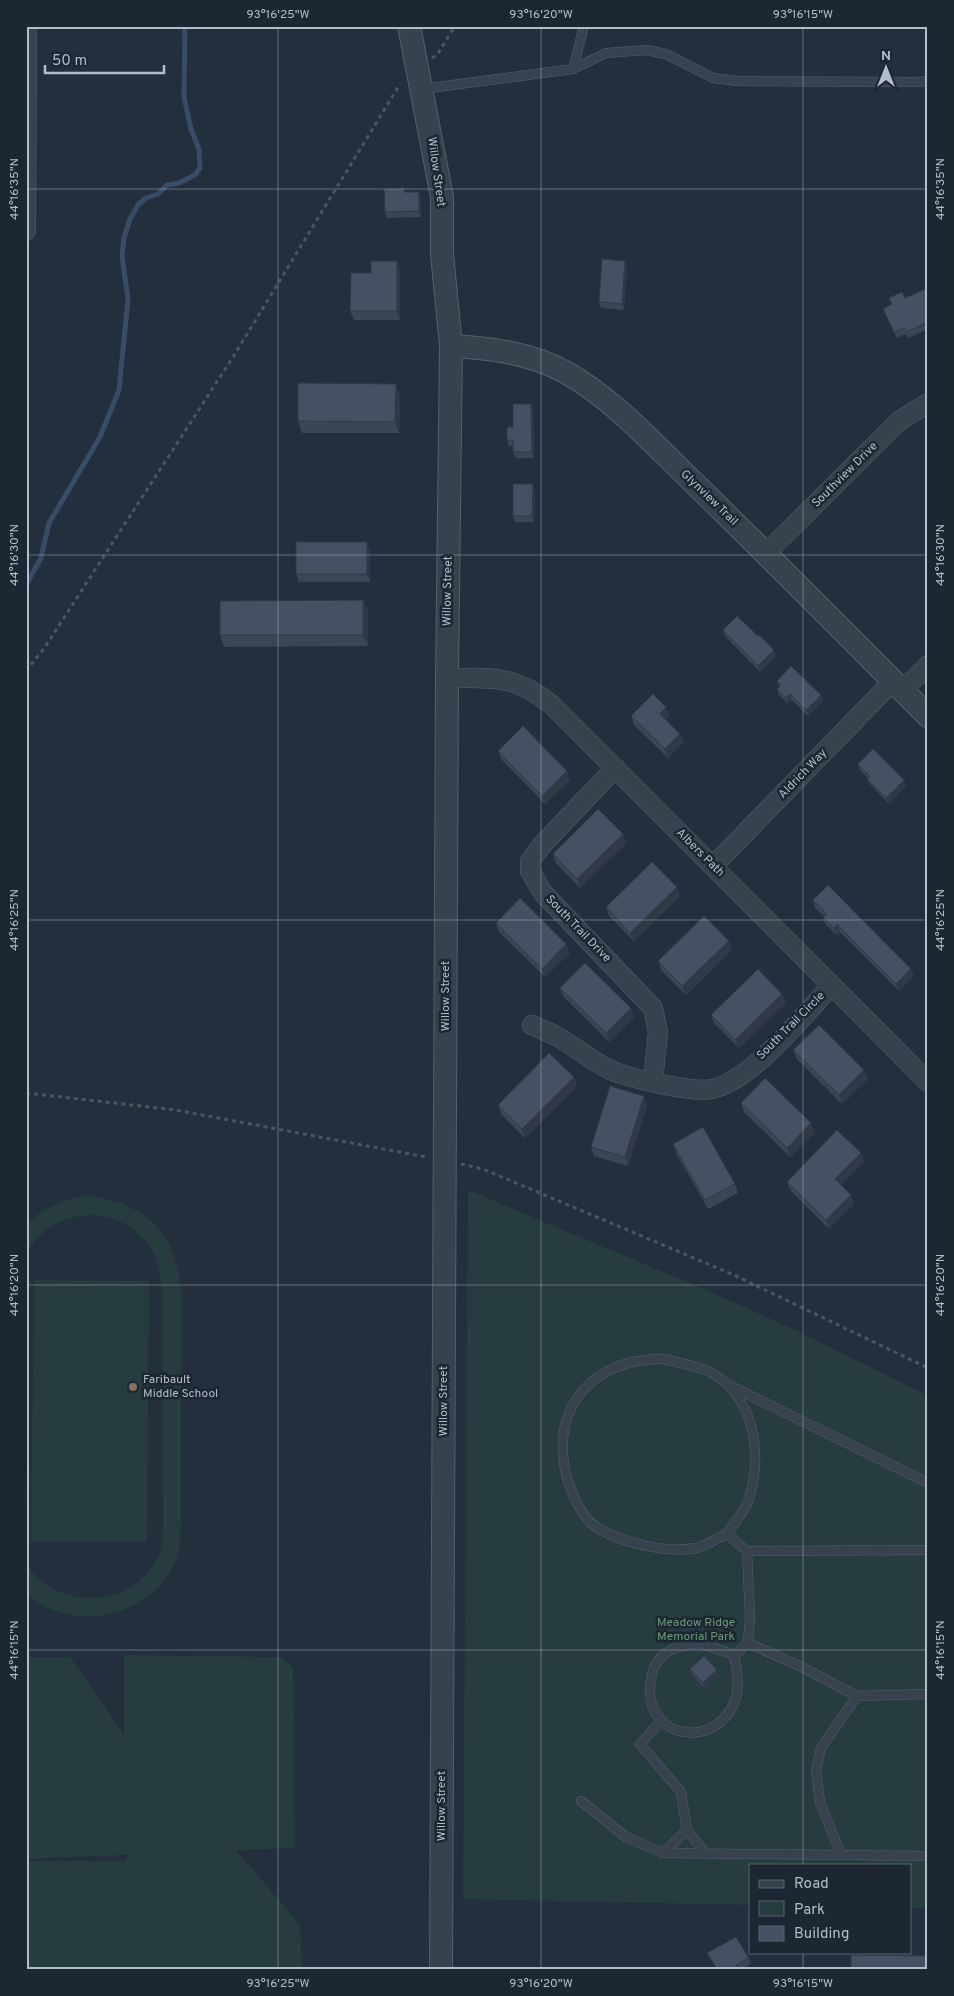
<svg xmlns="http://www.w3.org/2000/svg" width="954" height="1996" viewBox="0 0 954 1996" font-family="Overpass,sans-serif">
<rect width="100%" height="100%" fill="#242f3e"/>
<!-- green -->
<g fill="#263c3f">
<polygon points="468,1190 704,1289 791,1328 928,1396 928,1909 910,1908 910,1865 750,1865 750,1905 463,1899"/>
<path d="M87 1196C117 1199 147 1210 165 1237 190 1275 181 1342 181 1386 181 1432 181 1478 181 1523 180 1537 180 1553 174 1565 147 1619 71 1634 26 1593V1563C55 1612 133 1610 158 1557 163 1547 163 1534 163 1523L162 1294C161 1277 159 1259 149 1246 117 1201 52 1207 26 1254V1224C44 1208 63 1199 87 1196Z"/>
<polygon points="34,1280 149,1281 147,1542 31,1541"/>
<polygon points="124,1655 282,1657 293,1668 295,1848 236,1850 300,1925 302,1970 26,1970 26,1861 126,1861 128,1855 26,1859 26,1657 70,1657 124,1734"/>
</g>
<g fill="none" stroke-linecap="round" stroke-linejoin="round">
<!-- stream -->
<polyline stroke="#394c67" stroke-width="5" points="26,585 41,558 49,523 100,437 119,390 128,299 122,256 124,238 130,219 138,205 146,198 158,194 167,185 179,183 195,175 200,168 199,149 191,129 184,97 185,26"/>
<defs>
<g id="service">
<polyline points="573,69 606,53 646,50 666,54 713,78 737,81 916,82 928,81"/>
<polyline points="422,89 573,69 584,26"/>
<polyline points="731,1386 928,1483"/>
<path d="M727 1534C717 1538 706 1546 696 1548 679 1551 659 1549 643 1545 625 1541 606 1535 591 1523 579 1512 568 1485 565 1469 552 1405 595 1359 660 1359 670 1359 682 1364 693 1366 751 1380 765 1448 749 1499 745 1511 734 1523 727 1534L747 1551 750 1618 748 1643"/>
<polyline points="747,1551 928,1550"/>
<path d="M699 1643 734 1655C736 1668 740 1684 736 1697 720 1753 636 1741 652 1674 657 1651 679 1645 699 1643Z"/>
<polyline points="734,1655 748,1643 800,1666 857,1696"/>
<polyline points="661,1721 640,1744 681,1792 687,1830 705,1853"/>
<polyline points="581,1801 626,1837 663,1853 928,1856"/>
<polyline points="663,1853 687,1830"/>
<polyline points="841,1855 820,1802 816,1771 821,1748 857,1696 928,1694"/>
</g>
<g id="minor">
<polyline points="26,231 27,26"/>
<polyline points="766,553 899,421 928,403"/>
<path d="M447 678C492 678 514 674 552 705L928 1082"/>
<polyline points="902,691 928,665"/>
<polyline points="615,768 542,845 530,861 530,871 543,893 653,1008 658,1032 653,1081"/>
<polyline points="713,866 892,682"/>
<path d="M532 1025C540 1029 549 1032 556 1036 577 1047 592 1063 615 1072 634 1079 693 1093 712 1089 751 1081 804 1015 831 986"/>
</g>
<g id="tertiary">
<polyline points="409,26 442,197 442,254 451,346 447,678 441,1970"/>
<path d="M451 346C491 348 531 353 567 373 616 401 655 446 695 484 774 561 851 639 928 716"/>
</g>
</defs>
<!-- service casing -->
<use href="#service" stroke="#565f6c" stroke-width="10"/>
<!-- minor casing -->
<use href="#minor" stroke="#565f6c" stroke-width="20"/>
<!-- tertiary casing -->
<use href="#tertiary" stroke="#565f6c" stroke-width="24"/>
<!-- path -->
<g stroke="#44595c" stroke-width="3" stroke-dasharray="4 4" stroke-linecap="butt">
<polyline points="432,58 437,55 455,26"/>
<polyline points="26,671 45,647 233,357 400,84"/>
<polyline points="26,1093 176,1110 426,1157"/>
<polyline points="461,1164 483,1169 734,1275 928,1368"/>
</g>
<!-- service -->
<use href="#service" stroke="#38414e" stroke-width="9"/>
<!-- minor -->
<use href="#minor" stroke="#38414e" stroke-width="19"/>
<!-- tertiary -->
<use href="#tertiary" stroke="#38414e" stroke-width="22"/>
</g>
<!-- wall -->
<g fill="#3b4654">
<polygon points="405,192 421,198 421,217 387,218 385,212"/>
<polygon points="625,261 627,266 624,310 601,308 599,302"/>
<polygon points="400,270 400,320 354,320 350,311"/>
<polygon points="928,288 928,329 908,338 906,334 897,338 883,309 892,305 889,298 905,298"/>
<polygon points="400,395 399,433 302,433 298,421"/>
<polygon points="533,409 534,458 516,458 513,452 513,446 509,446 507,440 513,427"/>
<polygon points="535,490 534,522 515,522 513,516"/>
<polygon points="367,542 370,551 370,582 299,582 296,574"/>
<polygon points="363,600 368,612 368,646 224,647 220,635"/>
<polygon points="723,630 758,636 776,656 760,672 725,636"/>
<polygon points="777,681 821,695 823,701 808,716 792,700 788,704 779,695 777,689 779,687"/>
<polygon points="631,716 670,716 666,719 684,742 668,758 634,725"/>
<polygon points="498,751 567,771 570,780 545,804 501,759"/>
<polygon points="858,764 904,780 906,786 889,804 870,784 867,779 868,778 860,770"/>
<polygon points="623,834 626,843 580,888 556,863 553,854"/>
<polygon points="680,896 634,941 609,916 606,907"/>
<polygon points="813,900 914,976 899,991 840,932 837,935 826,925 823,917 824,916 815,908"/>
<polygon points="496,923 570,953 545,977 499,932"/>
<polygon points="729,941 732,950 686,995 661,970 658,961"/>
<polygon points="560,988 631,1008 634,1017 609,1042 563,996"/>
<polygon points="782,994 786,1003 739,1048 714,1023 711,1015"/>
<polygon points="793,1050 868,1079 842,1104 797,1059"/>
<polygon points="574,1077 577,1086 525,1138 501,1114 498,1105"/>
<polygon points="741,1103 815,1132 790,1157 744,1112"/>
<polygon points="647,1105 628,1166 594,1156 591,1147"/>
<polygon points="673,1144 735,1184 738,1193 708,1209 676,1153"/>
<polygon points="861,1153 864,1162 841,1185 851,1195 854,1204 829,1229 790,1190 787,1182"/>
<polygon points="690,1669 717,1670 719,1676 705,1689 692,1675"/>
<polygon points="707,1953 749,1958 751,1964 741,1970 717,1970 710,1959"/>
</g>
<!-- shaded-wall -->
<g fill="#303945">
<polygon points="419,192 421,198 421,217 419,211"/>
<polygon points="397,261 400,270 400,320 397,311"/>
<polygon points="625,261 627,266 624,310 622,304"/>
<polygon points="396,384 400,395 399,433 395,422"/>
<polygon points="531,404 533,409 534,458 532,452"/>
<polygon points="533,484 535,490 534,522 532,516"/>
<polygon points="367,542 370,551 370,582 367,574"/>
<polygon points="363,600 368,612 368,646 363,635"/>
<polygon points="774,650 776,656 760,672 758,666"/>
<polygon points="790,694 792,700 788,704 786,698"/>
<polygon points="821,695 823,701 808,716 806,710"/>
<polygon points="666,707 670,716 663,722 660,714"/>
<polygon points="680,734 684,742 668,758 665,749"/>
<polygon points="567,771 570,780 545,804 542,796"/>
<polygon points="904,780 906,786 889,804 886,798"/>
<polygon points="623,834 626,843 580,888 577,879"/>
<polygon points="677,887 680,896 634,941 630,933"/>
<polygon points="837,924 840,932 837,935 834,928"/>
<polygon points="729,941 732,950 686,995 682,986"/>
<polygon points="566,944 570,953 545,977 542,969"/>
<polygon points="911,969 914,976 899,991 896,984"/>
<polygon points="782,994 786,1003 739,1048 735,1040"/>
<polygon points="631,1008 634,1017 609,1042 606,1033"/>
<polygon points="864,1070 868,1079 842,1104 839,1095"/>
<polygon points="574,1077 577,1086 525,1138 522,1129"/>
<polygon points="644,1096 647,1105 628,1166 625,1157"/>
<polygon points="811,1123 815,1132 790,1157 787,1148"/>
<polygon points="861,1153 864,1162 838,1188 835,1179"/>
<polygon points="851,1195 854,1204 829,1229 826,1220"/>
<polygon points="717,1670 719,1676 705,1689 703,1683"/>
</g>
<!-- building -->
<g fill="#455162" stroke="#303945">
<polygon points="404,188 404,192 419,192 419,211 385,212 384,189"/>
<polygon points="602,259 625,261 622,304 599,302"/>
<polygon points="371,261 397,261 397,311 350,311 351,273 371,273"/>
<polygon points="928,288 928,322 906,332 904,328 894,332 883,309 892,304 889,298 902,292 905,298"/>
<polygon points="298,383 396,384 395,422 298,421"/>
<polygon points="513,404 531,404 532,452 513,452 513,440 507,440 507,427 513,427"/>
<polygon points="513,484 533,484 532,516 513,516"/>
<rect x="296" y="542" width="71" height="32"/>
<polygon points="363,600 363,635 220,635 220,601"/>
<polygon points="737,616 758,636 759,635 774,650 758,666 723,630"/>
<polygon points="791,666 821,695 806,710 790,694 786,698 777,689 781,685 777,681"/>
<polygon points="653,694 666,707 660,714 680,734 665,749 631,716"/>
<polygon points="523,726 567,771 542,796 498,751"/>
<polygon points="873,749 904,780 886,798 867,779 870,776 858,764"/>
<polygon points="598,809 623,834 577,879 553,854"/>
<polygon points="652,862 677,887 630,933 606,907"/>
<polygon points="828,885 911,969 896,984 837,924 834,928 823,917 827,914 813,900"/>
<polygon points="520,898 566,944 542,969 496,923"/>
<polygon points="704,916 729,941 682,986 658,961"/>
<polygon points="585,963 631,1008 606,1033 560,988"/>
<polygon points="758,969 782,994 735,1040 711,1015"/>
<polygon points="819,1025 864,1070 839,1095 793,1050"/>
<polygon points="549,1053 574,1077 522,1129 498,1105"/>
<polygon points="765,1078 811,1123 787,1148 741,1103"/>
<polygon points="610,1086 644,1096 625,1157 591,1147"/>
<polygon points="703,1127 735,1184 705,1200 673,1144"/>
<polygon points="837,1130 861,1153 835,1179 851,1195 826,1220 787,1182"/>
<polygon points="704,1656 717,1670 703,1683 690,1669"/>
<polygon points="736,1937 749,1958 736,1965 739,1970 718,1970 707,1953"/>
<polygon points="851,1955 928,1956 928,1970 851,1970"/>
</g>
<!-- ticks -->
<path fill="none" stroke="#b4bcc9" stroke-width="1" stroke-opacity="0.45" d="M278 26V1970M541 26V1970M803 26V1865M26 189H928M26 555H928M26 920H928M26 1285H928M26 1650H928M803 1952V1970"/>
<!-- markers -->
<circle fill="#8d6e63" stroke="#1d2633" stroke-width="2" cx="133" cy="1387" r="5"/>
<g text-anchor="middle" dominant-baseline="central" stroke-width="5" stroke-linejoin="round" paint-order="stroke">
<!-- street labels -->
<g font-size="12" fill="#b4bcc9" stroke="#1d2633">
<text transform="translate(436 172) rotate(82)">Willow Street</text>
<text transform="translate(845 475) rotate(-45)">Southview Drive</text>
<text transform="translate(709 498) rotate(44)">Glynview Trail</text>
<text transform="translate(448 591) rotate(-89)">Willow Street</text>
<text transform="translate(803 774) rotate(-46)">Aldrich Way</text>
<text transform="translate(700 853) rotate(45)">Albers Path</text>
<text transform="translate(578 929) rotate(46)">South Trail Drive</text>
<text transform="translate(446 996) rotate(-90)">Willow Street</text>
<text transform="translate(791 1026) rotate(-45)">South Trail Circle</text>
<text transform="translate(444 1401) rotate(-90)">Willow Street</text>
<text transform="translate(442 1806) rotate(-90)">Willow Street</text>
</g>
<!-- poi labels -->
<g font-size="12" fill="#b4bcc9" stroke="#1d2633" text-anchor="start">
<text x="143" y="1380">Faribault<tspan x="143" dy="14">Middle School</tspan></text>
</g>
<!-- park labels -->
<g font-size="12" fill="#6b9a76" stroke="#1d2633">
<text x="696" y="1623">Meadow Ridge<tspan x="696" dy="14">Memorial Park</tspan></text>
</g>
</g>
<!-- border -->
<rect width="954" height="1996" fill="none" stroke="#1d2633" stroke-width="55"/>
<!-- legend -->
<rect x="749" y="1864" width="162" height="90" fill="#1d2633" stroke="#59626f"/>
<rect x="759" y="1880" width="25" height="8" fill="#38414e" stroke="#59626f"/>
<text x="794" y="1888" font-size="15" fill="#b4bcc9">Road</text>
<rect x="759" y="1901" width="25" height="15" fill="#263c3f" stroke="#59626f"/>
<text x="794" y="1914" font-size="15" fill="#b4bcc9">Park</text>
<rect x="759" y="1926" width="25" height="15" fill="#455162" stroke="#59626f"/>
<text x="794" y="1938" font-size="15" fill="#b4bcc9">Building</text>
<!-- north arrow -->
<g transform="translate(886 68)" stroke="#1d2633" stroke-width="4" paint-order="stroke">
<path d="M0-4L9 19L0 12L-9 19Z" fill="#b4bcc9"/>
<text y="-8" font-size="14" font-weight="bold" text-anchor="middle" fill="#b4bcc9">N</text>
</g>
<!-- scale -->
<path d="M45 65v8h119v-8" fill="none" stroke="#b4bcc9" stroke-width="2.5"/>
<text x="52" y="65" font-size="15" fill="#b4bcc9" stroke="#1d2633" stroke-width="4" paint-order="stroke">50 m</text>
<rect x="28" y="28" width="898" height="1940" fill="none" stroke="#b4bcc9" stroke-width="2"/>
<g font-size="12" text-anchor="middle" fill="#b4bcc9">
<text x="278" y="18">93°16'25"W</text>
<text x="541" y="18">93°16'20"W</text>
<text x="803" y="18">93°16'15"W</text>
<text transform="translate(14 189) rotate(-90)" y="4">44°16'35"N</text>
<text transform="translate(940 189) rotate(-90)" y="4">44°16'35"N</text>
<text transform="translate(14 555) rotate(-90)" y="4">44°16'30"N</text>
<text transform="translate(940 555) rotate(-90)" y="4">44°16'30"N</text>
<text transform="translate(14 920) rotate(-90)" y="4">44°16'25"N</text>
<text transform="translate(940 920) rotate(-90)" y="4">44°16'25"N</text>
<text transform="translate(14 1285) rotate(-90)" y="4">44°16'20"N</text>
<text transform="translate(940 1285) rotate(-90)" y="4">44°16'20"N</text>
<text transform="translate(14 1650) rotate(-90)" y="4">44°16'15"N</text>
<text transform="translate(940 1650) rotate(-90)" y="4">44°16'15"N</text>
<text x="278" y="1987">93°16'25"W</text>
<text x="541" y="1987">93°16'20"W</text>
<text x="803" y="1987">93°16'15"W</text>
</g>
</svg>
